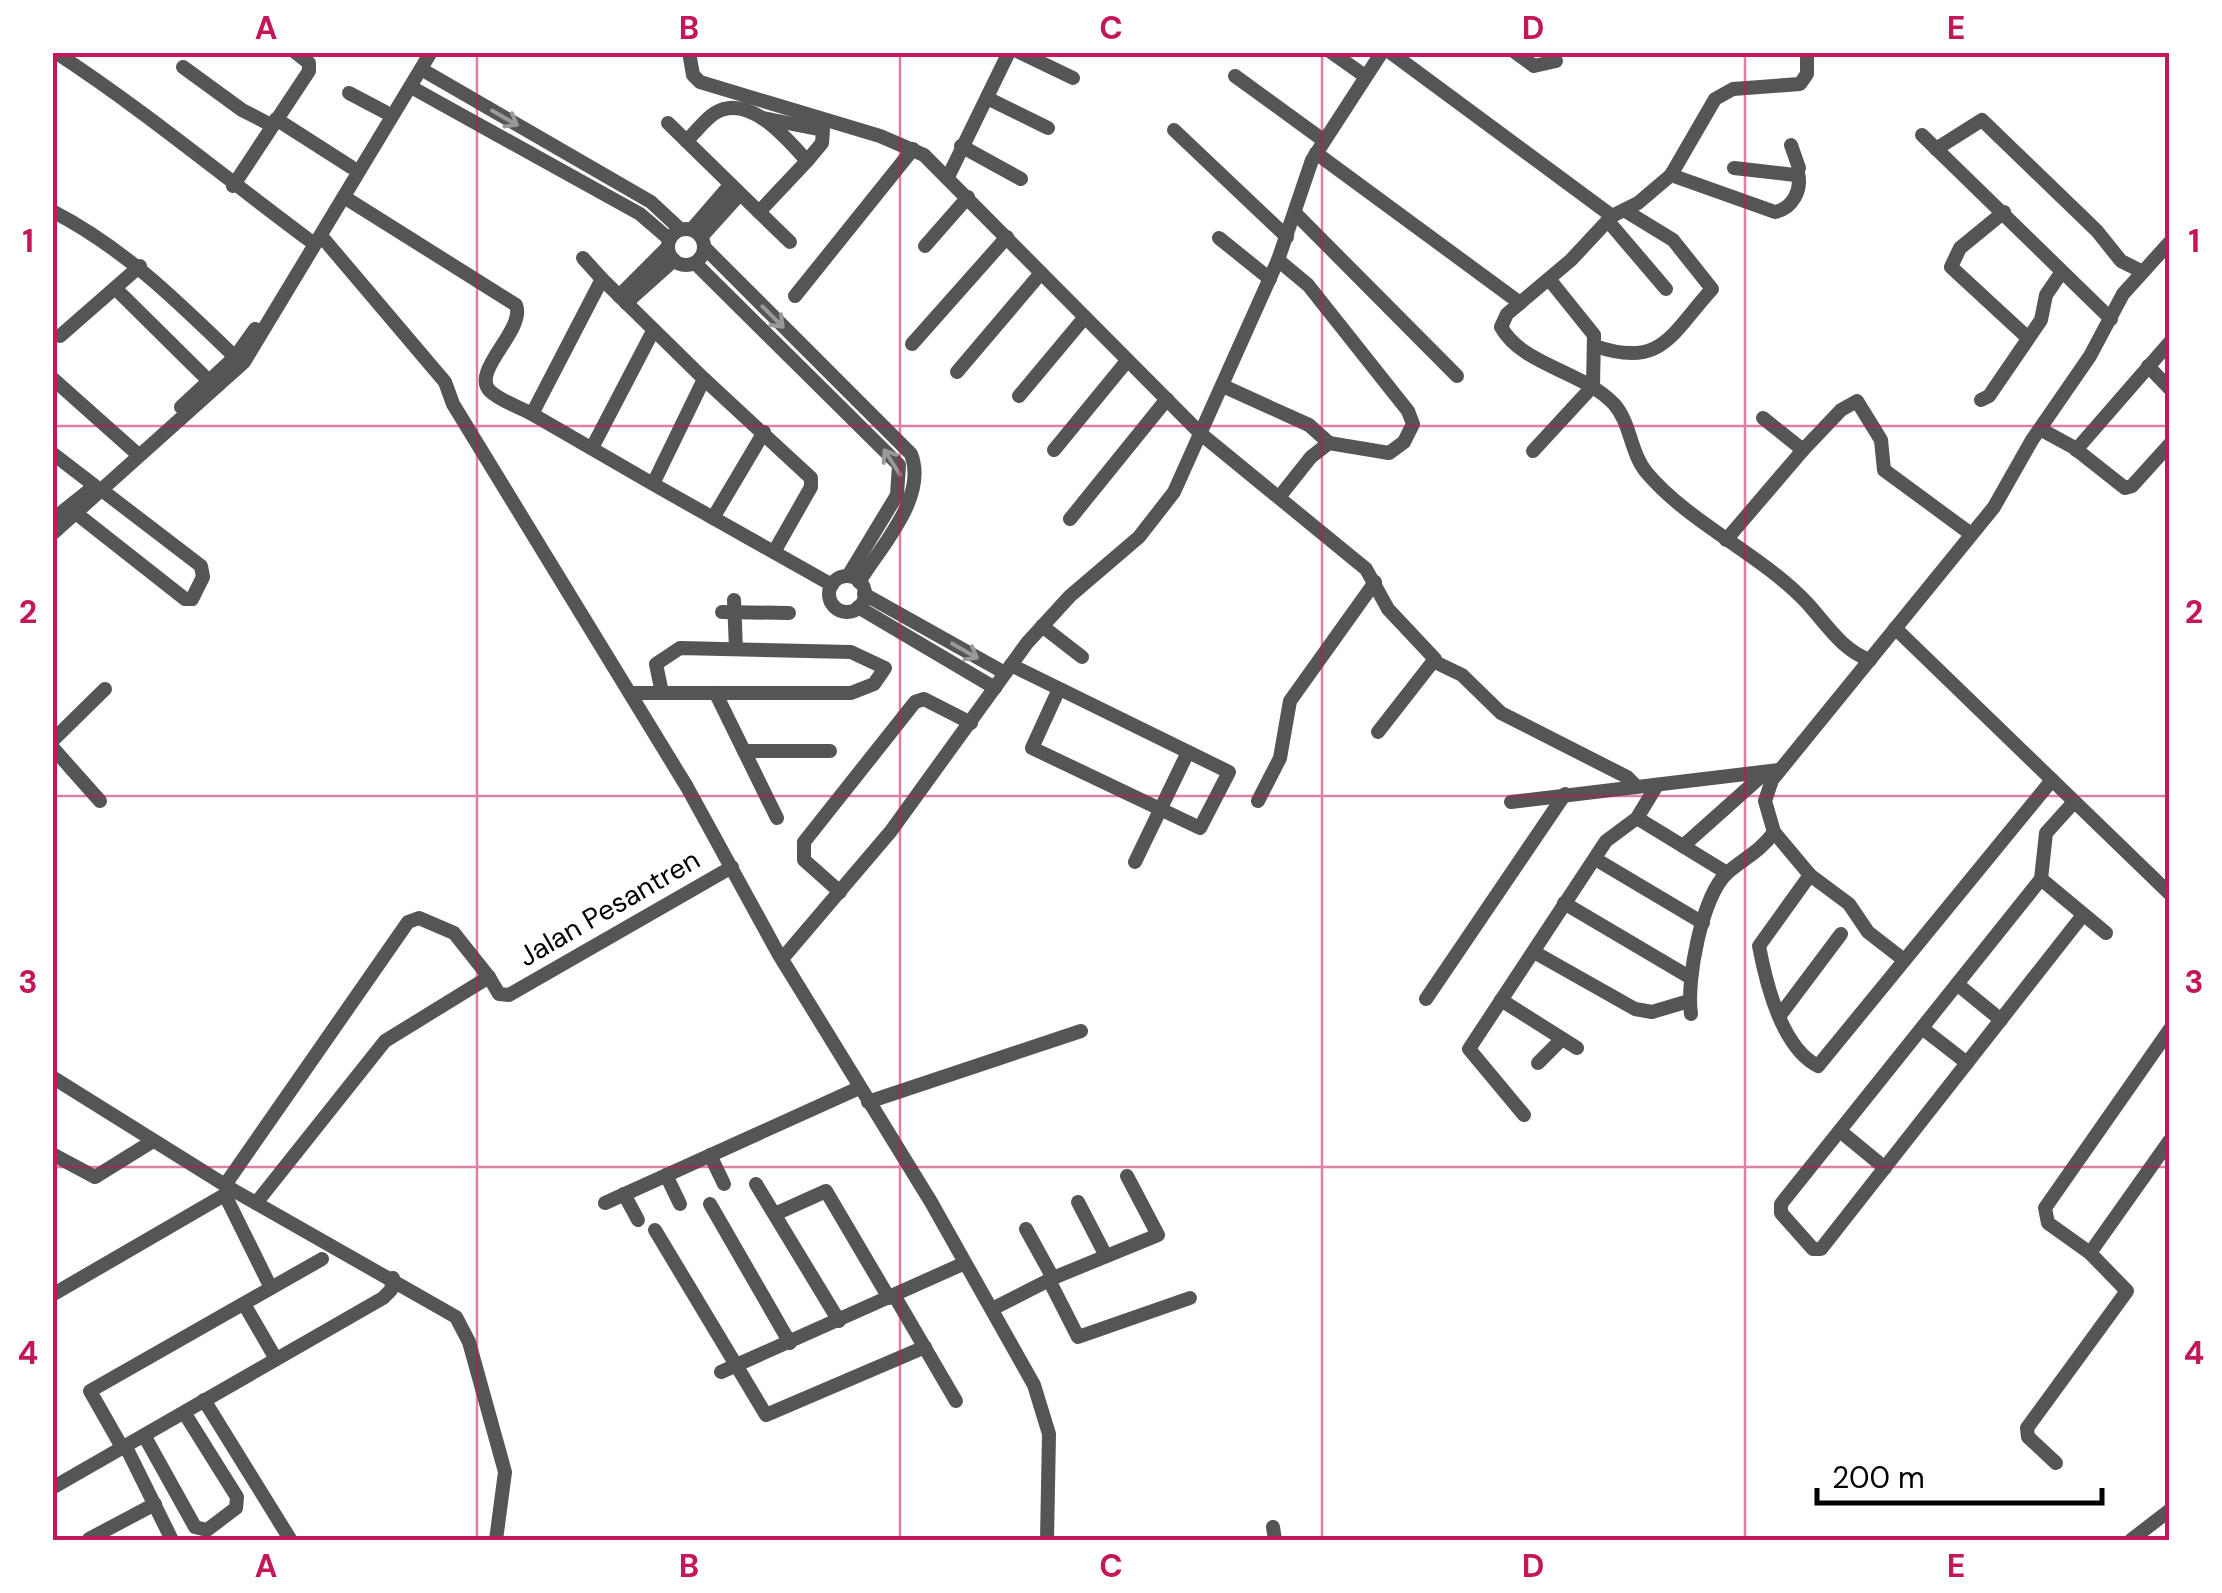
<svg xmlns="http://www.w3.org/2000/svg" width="2222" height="1593" viewBox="0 0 2222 1593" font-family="'DM Sans',sans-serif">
<rect width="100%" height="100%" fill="#fff"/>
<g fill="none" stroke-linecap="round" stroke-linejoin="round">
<!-- minor -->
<g stroke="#555" stroke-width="14">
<path d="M55 52C144 110 224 177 309 240"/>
<polyline points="689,52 693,75 700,82 880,136 924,155 1201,434 1366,569 1388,609 1435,659 1378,732"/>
<polyline points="1019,52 1073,78"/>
<polyline points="1331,52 1365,76"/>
<polyline points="1390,52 1612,216"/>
<polyline points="1515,52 1534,66 1556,61"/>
<path d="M1807 52V74L1800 84 1733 89 1715 99 1671 175 1638 203 1612 216 1571 260 1507 314 1501 327C1523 366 1583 371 1614 404 1631 423 1630 453 1647 473 1689 523 1764 556 1808 604 1826 624 1843 651 1870 660"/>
<polyline points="183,67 242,110 271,125"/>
<polyline points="421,69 651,202 680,229"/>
<polyline points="1235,76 1323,140"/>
<polyline points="411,87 640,214 669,239"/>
<polyline points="349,93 385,112"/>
<polyline points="987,98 1048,128"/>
<polyline points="763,118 823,130 822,143 807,161"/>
<polyline points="276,119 351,167"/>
<path d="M668 123 759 212 807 161C788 140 749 92 715 113 705 119 696 132 686 141"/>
<polyline points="1174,130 1287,237"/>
<polyline points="1922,135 2111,319"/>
<polyline points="961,146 1021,179"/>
<polyline points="1936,149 1982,120 2097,231 2121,261 2141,271"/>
<polyline points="1316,153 1520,303"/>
<polyline points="1734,168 1795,175 1799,168 1791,145"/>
<path d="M1671 175 1775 212C1793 208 1802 190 1798 173"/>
<polyline points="948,177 1009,52"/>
<polyline points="233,186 309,71 309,63 295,52"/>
<path d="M344 197 516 305C526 330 470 371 490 391 500 401 520 407 532 414"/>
<path d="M52 211C124 248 177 301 235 357"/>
<polyline points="759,212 790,242"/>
<polyline points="2004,212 1960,248 1951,267 2028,338"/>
<polyline points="1295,213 1457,376"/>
<polyline points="1608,221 1666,289"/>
<circle cx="686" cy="247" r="18"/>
<polyline points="692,229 730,185"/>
<polyline points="702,236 739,195"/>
<polyline points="322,237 445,382 453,404 687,787 778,953 931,1202 1034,1385 1049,1434 1047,1540"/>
<polyline points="1219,238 1270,279"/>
<polyline points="925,246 968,197"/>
<path d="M705 248 911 454C928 497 881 546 859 582"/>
<polyline points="583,258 602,279"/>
<polyline points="1278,260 1308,285 1408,411 1413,424 1404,442 1389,453 1329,443 1311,457 1280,496"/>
<polyline points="695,263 899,465 897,495 848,576"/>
<polyline points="116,289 208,380"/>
<polyline points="619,296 667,248"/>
<polyline points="795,296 913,149"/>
<polyline points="626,303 674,260"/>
<polyline points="60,336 140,266"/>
<polyline points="912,344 1007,237"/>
<path d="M1595 346C1662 369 1671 334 1712 289L1673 240 1624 210"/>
<polyline points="2148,366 2170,389"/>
<polyline points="957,372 1041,273"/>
<polyline points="52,378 134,451"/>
<polyline points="704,379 811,478 811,487 774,552"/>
<polyline points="1223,386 1309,425 1329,443"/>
<polyline points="1019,396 1085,317"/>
<polyline points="1981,400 1989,396 2041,320 2046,295 2061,273"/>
<polyline points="181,407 235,357 255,329"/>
<polyline points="1763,418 1803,450 1841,410 1857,401 1881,440 1884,470 1971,534"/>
<polyline points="2040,429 2073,447 2125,488 2132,486 2170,444"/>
<polyline points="593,446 653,331"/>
<polyline points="1054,450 1127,361"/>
<polyline points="2076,450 2170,342"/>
<polyline points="1533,451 1593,386 1594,335 1549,279"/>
<polyline points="52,453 95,486"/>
<polyline points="653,484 532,414 602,279 704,379 653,484 832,585"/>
<polyline points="77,514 185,599 192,599 203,577 201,566 103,491"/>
<polyline points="713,518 764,432"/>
<polyline points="1070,519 1167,399"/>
<polyline points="52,520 91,489"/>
<polyline points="52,534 244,362 431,52"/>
<polyline points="1726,540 1803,450"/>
<circle cx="847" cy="594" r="18"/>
<polyline points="864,594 1005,673"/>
<polyline points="734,600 736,649"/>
<polyline points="858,607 995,688"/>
<polyline points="722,612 789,613"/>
<polyline points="1042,626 1082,657"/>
<polyline points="1895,628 2170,894"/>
<polyline points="1435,662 1462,675 1501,713 1627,777 1636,786"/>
<path d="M1011 665C1083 701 1156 736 1229 772L1200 828 1032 748 1059 689"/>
<polyline points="630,693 851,693 874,684 885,668 851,652 680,648 656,664 662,693"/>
<polyline points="716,694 777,818"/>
<polyline points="52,741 105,689"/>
<polyline points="52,747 100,801"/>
<polyline points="744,751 830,751"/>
<polyline points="1258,801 1280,758 1290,701 1375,582"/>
<polyline points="1511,802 1779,770"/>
<polyline points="2074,802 2046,833 2041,879 2106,933"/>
<polyline points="1637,818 1727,873"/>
<path d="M1774 832 1810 875 1759 946C1766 983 1782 1048 1818 1066L2052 780"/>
<polyline points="1683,846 1766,772"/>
<polyline points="1597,860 1703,923"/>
<polyline points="1135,862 1188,752"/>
<polyline points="1810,875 1849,904 1868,932 1904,960"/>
<polyline points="2041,879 1781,1204 1781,1213 1813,1249 1821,1249 2083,915"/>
<polyline points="840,892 804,860 804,842 915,702 924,699 971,723"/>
<polyline points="1564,903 1691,978"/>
<polyline points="1534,952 1635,1009 1652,1012 1689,1001"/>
<polyline points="782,959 891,831 1027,643 1070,596 1139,537 1174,492 1278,260 1312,160 1382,52"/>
<polyline points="1957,984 2001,1020"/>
<polyline points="1426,999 1565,794"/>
<polyline points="1501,1000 1577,1048"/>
<path d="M1691 1014C1686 980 1702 896 1727 873 1743 859 1761 851 1774 832L1765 801 1772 780 1994 507 2032 440 2090 356 2123 294 2170 242"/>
<polyline points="1781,1014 1841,934"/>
<polyline points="1922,1028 1967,1063"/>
<polyline points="1538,1063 1562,1039"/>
<polyline points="52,1077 233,1190 456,1317 469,1342 505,1472 496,1540"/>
<polyline points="868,1102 1081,1031"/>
<polyline points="1524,1115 1469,1049 1606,841 1637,818 1657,785"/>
<polyline points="1840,1131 1885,1168"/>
<polyline points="52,1154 95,1177 153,1141"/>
<polyline points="710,1155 724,1184"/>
<polyline points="666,1175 680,1204"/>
<polyline points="756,1184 839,1321"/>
<polyline points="225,1185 408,922 419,918 454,933 489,977"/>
<polyline points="624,1194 638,1220"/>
<polyline points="225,1195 271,1288"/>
<polyline points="257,1202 385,1041 489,977 499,994 509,995 732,867"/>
<polyline points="1078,1202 1106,1256"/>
<polyline points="605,1203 859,1088"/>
<polyline points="710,1204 790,1343"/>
<polyline points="775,1214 826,1191 889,1298"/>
<polyline points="1026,1229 1053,1278"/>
<polyline points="655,1230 766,1415 925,1347"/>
<polyline points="2090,1253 2170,1140"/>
<polyline points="1049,1280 1078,1337 1190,1298"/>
<polyline points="52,1295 233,1190"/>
<polyline points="894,1295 956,1401"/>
<polyline points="244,1304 276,1359"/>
<polyline points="992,1309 1053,1278 1158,1235 1127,1176"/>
<polyline points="721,1372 965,1263"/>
<polyline points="204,1400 290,1539"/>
<polyline points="145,1437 195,1527 207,1530 236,1508 237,1497 185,1414"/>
<polyline points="126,1447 172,1540"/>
<polyline points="123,1449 90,1391 322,1259"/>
<polyline points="2056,1463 2028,1437 2027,1428 2127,1291 2090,1253 2048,1223 2045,1208 2170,1029"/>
<polyline points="52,1488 383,1298 391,1290 393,1278"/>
<polyline points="1273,1527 1275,1540"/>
<polyline points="89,1539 155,1504"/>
<polyline points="2131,1540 2170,1510"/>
</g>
</g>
<!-- one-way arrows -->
<defs><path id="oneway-shaft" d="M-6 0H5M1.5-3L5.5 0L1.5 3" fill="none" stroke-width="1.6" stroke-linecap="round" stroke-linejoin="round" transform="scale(2.5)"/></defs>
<g stroke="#999">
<use href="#oneway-shaft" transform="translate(505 118) rotate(30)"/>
<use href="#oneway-shaft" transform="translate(773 317) rotate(45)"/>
<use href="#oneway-shaft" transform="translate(892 462) rotate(-123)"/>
<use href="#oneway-shaft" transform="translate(965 651) rotate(30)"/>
</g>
<!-- grid -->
<path fill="none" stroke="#c2185b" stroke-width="2.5" stroke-opacity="0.55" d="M477 52V1540M900 52V1540M1322 52V1540M1745 52V1540M52 426H2170M52 796H2170M52 1167H2170"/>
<g text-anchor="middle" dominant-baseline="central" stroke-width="9" stroke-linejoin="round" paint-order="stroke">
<!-- street labels -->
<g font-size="28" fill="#000" stroke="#fff">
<text transform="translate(609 908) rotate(-30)">Jalan Pesantren</text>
</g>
</g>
<!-- border -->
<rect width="2222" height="1593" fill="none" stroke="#ffffff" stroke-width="110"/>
<!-- scale -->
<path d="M1817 1488v15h285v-15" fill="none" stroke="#000000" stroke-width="5"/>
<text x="1832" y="1488" font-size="30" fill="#000000" stroke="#ffffff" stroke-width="8" paint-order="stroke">200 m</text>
<rect x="55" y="55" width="2112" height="1483" fill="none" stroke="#c2185b" stroke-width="4"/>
<g font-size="32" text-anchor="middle" font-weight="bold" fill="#c2185b">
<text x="266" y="39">A</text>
<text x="689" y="39">B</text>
<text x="1111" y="39">C</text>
<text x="1533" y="39">D</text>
<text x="1956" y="39">E</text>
<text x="28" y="252">1</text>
<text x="2194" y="252">1</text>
<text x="28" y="623">2</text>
<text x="2194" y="623">2</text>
<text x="28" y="993">3</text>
<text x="2194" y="993">3</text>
<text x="28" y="1364">4</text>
<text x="2194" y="1364">4</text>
<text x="266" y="1577">A</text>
<text x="689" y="1577">B</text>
<text x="1111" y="1577">C</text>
<text x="1533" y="1577">D</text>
<text x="1956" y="1577">E</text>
</g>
</svg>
